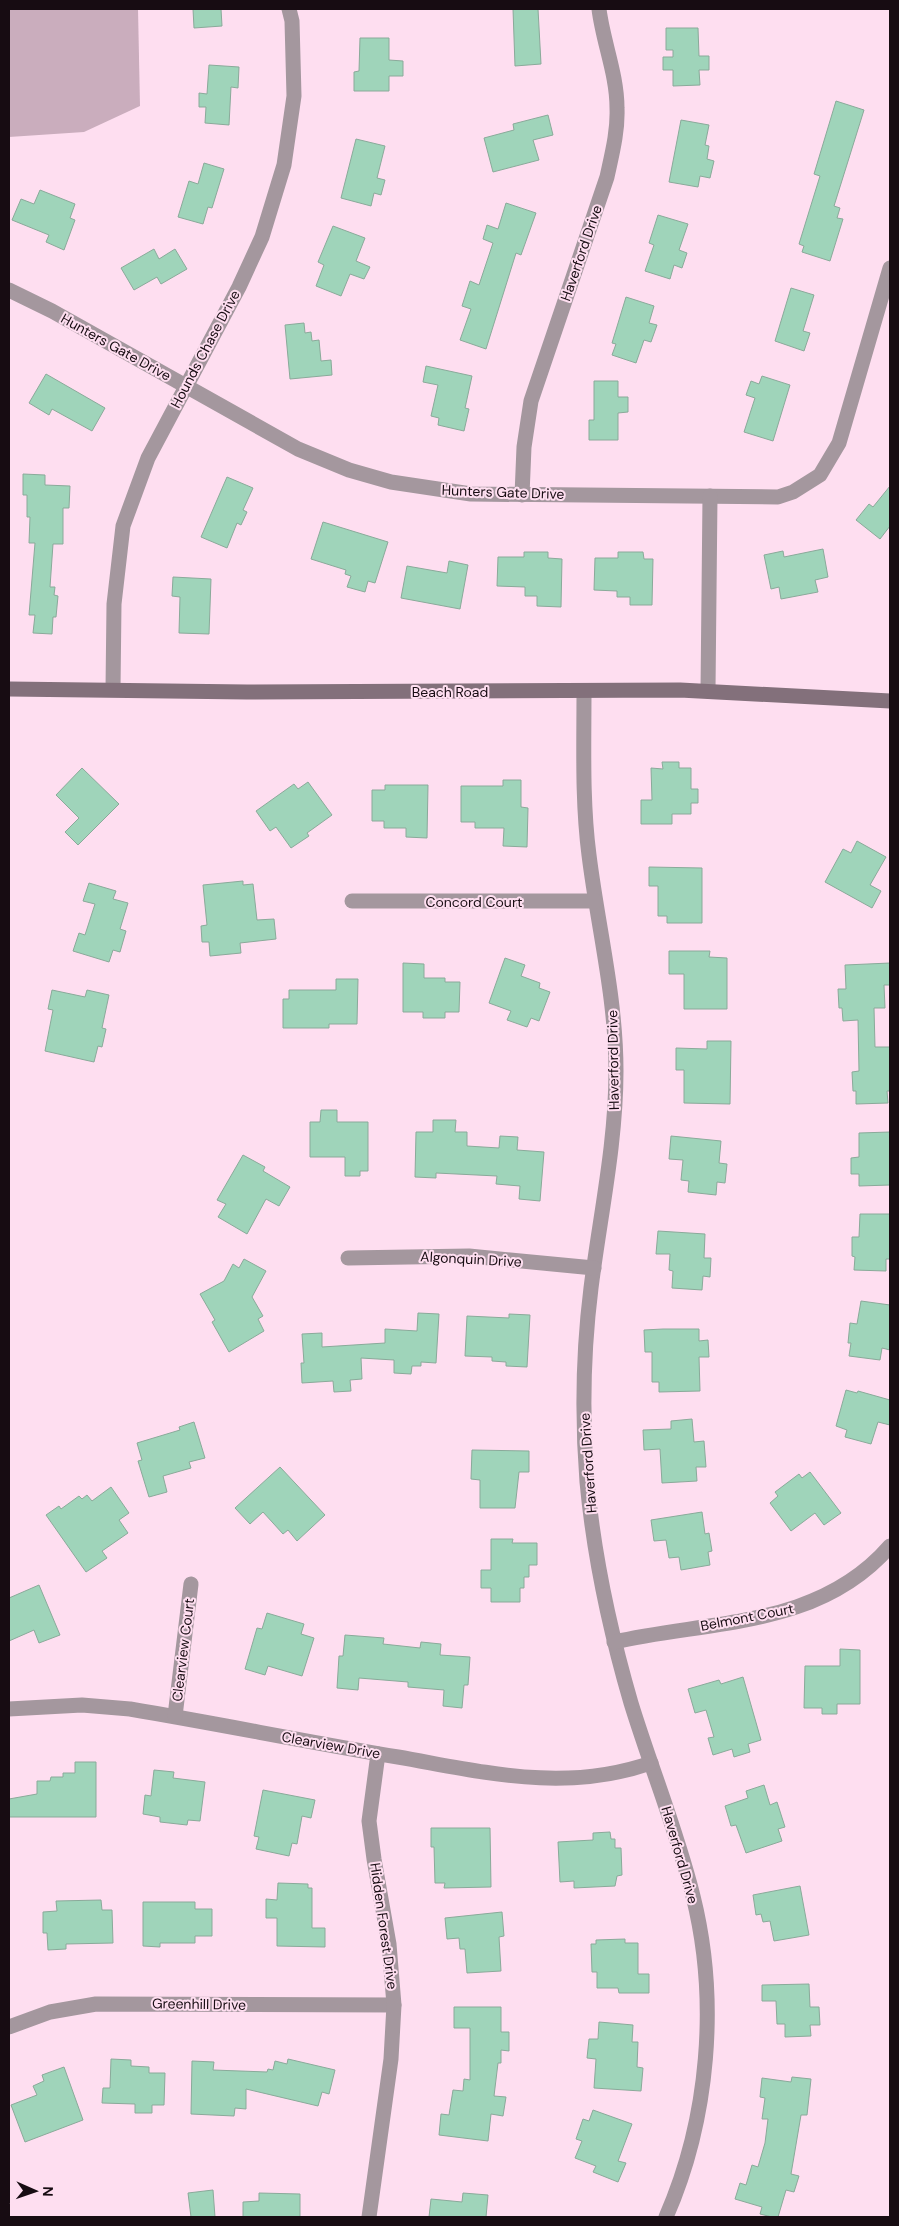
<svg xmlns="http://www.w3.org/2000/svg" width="899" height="2226" viewBox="0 0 899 2226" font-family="'DM Sans',sans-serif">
<rect width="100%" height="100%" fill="#fedef0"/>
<!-- green -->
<polygon fill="#caadbd" points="9,9 138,9 140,106 84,132 9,137"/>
<!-- building -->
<g fill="#9fd4ba" stroke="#8aaa9a">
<polygon points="193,9 221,9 222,26 194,28"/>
<polygon points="513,9 538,9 541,64 515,66"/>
<polygon points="666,28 698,28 699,56 709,56 709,70 699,70 700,85 673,86 673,70 663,70 663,57 673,57 673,50 666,50"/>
<polygon points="360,38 389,38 389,60 403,61 403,76 389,76 389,91 354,91 354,72 359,71"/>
<polygon points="209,65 239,67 238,88 231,87 229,125 205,123 206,107 199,107 199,93 207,94"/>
<polygon points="836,101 864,110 834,206 840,208 837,218 843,219 830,261 802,252 804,246 799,244 820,176 814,174"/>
<polygon points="548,115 553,135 533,140 539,160 493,172 484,138 514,130 513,124"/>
<polygon points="681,120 709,125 705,145 709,146 707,159 714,161 710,178 700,176 698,187 669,182"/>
<polygon points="356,139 385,146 377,178 385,180 381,195 374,193 371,206 341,198"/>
<polygon points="204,163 224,169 212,208 208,207 203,224 178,217 189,181 198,184"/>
<polygon points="40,190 75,204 70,218 75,220 64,250 46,242 49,235 12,220 21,199 34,204"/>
<polygon points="506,203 536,213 521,255 516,253 486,349 460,340 471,309 462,306 470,281 479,285 493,243 483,239 487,225 498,229"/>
<polygon points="658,215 688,224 679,250 687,253 682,268 674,265 670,279 645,271 654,245 649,243"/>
<polygon points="333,226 365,238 356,261 370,267 364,279 350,274 341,296 316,286 324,265 318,262"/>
<polygon points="154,249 159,259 175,249 187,269 161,284 157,277 134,290 121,268"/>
<polygon points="791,288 814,295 803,331 810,333 804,351 775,341"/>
<polygon points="626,297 654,306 649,323 657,325 651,342 644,340 636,363 612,355 616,344 612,343"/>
<polygon points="304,323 305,333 311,332 312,341 319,340 321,361 331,360 332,375 290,379 285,325"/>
<polygon points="426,366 472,376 465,408 469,409 464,431 438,425 439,418 431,416 438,385 423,382"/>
<polygon points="46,374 105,408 92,431 52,409 49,415 29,403"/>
<polygon points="762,376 790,385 773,441 744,432 755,398 746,395 751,381 759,384"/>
<polygon points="594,381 618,381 618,397 628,397 628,412 618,413 618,440 589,440 589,420 594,420"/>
<polygon points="23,474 45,475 45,485 70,486 69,508 63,508 63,544 53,544 50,587 55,587 54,595 58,596 56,617 53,617 52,634 33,633 35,615 29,615 35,543 29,543 30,517 27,517 27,495 23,495"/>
<polygon points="227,477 253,488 243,510 247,512 241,525 237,523 227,548 201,537"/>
<polygon points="890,486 890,526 880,539 856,520 869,504 873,507"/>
<polygon points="323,522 388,542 375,583 368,581 365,592 347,587 351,576 345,574 346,570 311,559"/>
<polygon points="823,549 828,577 815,580 818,592 781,599 779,587 771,589 764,555 783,551 784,557"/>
<polygon points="524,552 548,552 548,558 562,559 561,607 537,606 537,596 525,596 525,587 497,586 498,557 524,557"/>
<polygon points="618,552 643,552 644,559 653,559 652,605 630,605 630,597 617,597 617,591 594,590 595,558 618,558"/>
<polygon points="449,561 468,565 460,609 401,598 407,566 447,573"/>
<polygon points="173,577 211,579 209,634 179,633 180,597 172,596"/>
<polygon points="662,762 679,762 679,768 691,768 691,789 698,789 698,803 691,803 691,814 672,814 672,824 641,824 641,800 652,800 651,768 663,769"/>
<polygon points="82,768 119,804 78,845 65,832 79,818 56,795"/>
<polygon points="503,780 521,780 521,807 528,808 527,847 503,846 504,828 475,828 475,822 461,822 461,786 503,786"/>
<polygon points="308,782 332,815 307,833 309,836 291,848 276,827 270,831 256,811 294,784 298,789"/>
<polygon points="385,785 428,785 427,838 406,837 406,828 384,828 384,821 372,821 372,790 385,790"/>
<polygon points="857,841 886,857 870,885 881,891 872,908 825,882 843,849 851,853"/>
<polygon points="649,867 702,868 702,923 667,923 667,916 658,916 658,886 649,886"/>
<polygon points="243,881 243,885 253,884 257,920 274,919 276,939 240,943 241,953 210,956 209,942 202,942 201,926 207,925 203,885"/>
<polygon points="89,883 116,891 113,899 128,903 120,929 126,931 120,952 113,950 109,962 73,951 79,933 85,935 95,904 83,901"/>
<polygon points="669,951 710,951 709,957 727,958 727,1009 684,1009 684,974 669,974"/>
<polygon points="505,958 525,965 521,976 540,983 539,988 550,992 539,1021 531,1018 527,1027 507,1020 511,1011 489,1003"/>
<polygon points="403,963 424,964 424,978 445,978 445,982 460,982 459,1012 445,1012 445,1018 423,1018 423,1012 403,1012"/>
<polygon points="890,963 890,985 884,985 885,1008 874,1008 875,1047 890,1047 890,1091 887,1091 888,1103 856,1104 856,1091 853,1091 852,1072 859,1071 858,1020 843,1021 842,1008 839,1008 838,989 846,989 845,965"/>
<polygon points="336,979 358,979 357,1024 329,1024 329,1028 283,1028 283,999 289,999 289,990 336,990"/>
<polygon points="52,990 85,997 87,990 109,995 102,1028 106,1029 102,1047 98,1046 94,1062 45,1051 53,1010 48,1009"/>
<polygon points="707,1041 731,1041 730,1104 684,1103 684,1070 676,1070 676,1048 707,1049"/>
<polygon points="321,1110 337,1110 337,1122 368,1122 368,1171 360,1171 360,1176 345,1176 345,1157 310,1157 310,1122 320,1122"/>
<polygon points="433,1120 456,1120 455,1132 467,1132 467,1146 499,1148 500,1136 518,1137 517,1150 544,1152 540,1201 519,1199 520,1186 496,1184 497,1176 436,1173 436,1178 415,1177 416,1132 433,1132"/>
<polygon points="890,1132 890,1185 859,1186 859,1174 851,1174 851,1158 859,1157 859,1133"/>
<polygon points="671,1136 721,1141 719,1163 727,1164 725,1183 717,1182 716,1195 688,1192 689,1181 681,1180 683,1160 669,1159"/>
<polygon points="243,1155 265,1167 263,1171 290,1187 279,1206 266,1199 247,1234 218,1217 226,1204 217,1200"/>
<polygon points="860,1214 890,1214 890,1259 886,1259 886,1271 854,1270 855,1257 852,1256 852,1237 859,1237"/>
<polygon points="658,1231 705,1234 704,1258 711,1258 710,1277 703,1276 702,1290 672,1288 673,1271 669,1270 670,1254 656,1254"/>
<polygon points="244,1259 266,1271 252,1297 263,1316 258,1319 264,1331 229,1352 212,1322 215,1320 200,1294 224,1281 233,1264 239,1268"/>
<polygon points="861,1301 890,1305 890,1350 882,1348 880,1360 849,1356 851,1343 848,1343 850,1323 857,1324"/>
<polygon points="418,1313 439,1314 436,1363 421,1362 421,1366 412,1366 411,1374 394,1373 394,1360 361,1358 362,1379 350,1380 351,1391 334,1392 333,1381 302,1383 301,1363 304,1363 302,1334 322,1333 322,1347 385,1343 385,1329 417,1331"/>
<polygon points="509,1314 530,1315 527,1367 506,1366 506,1362 492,1361 492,1357 465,1356 467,1316 509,1318"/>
<polygon points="663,1329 699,1329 699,1341 708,1340 709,1357 699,1357 700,1391 659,1392 659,1382 652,1382 652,1352 645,1352 644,1330"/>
<polygon points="846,1390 857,1393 858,1391 890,1400 890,1425 878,1422 871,1444 845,1437 847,1430 836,1426"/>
<polygon points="692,1419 694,1442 704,1441 706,1467 696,1467 697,1481 662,1483 660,1449 644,1450 643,1430 671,1429 671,1421"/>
<polygon points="194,1422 205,1458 189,1462 191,1468 163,1476 167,1492 149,1497 138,1461 142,1460 137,1443 180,1430 179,1427"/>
<polygon points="472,1450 529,1451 529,1472 519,1472 515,1508 480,1508 480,1480 471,1479"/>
<polygon points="280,1467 325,1515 297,1541 288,1530 283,1534 263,1512 250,1524 235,1508"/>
<polygon points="810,1472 841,1513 824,1525 815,1513 791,1531 770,1503 778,1496 775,1492 799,1474 802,1478"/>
<polygon points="111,1487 129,1513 119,1520 128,1533 102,1551 107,1558 86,1572 46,1515 59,1506 61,1509 79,1496 82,1499 87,1495 92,1501"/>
<polygon points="702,1512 705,1534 709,1533 712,1551 708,1552 710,1565 681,1570 679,1557 669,1558 666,1540 654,1541 651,1520"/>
<polygon points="491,1539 513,1539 512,1543 537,1543 537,1565 529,1565 529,1577 524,1577 524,1588 520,1588 520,1602 491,1602 491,1588 481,1588 481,1570 491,1570"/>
<polygon points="39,1585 60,1635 39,1643 34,1630 9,1641 9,1598"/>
<polygon points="267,1613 304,1624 301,1634 314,1638 302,1676 268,1666 265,1675 245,1669 257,1628 262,1629"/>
<polygon points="345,1635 384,1638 383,1644 420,1648 421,1642 441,1644 440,1655 470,1657 468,1685 464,1685 462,1708 443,1706 444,1690 408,1687 408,1682 359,1678 358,1690 337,1688 339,1656 343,1656"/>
<polygon points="840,1649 860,1650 860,1704 837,1704 837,1714 822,1714 822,1708 804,1708 805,1666 840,1666"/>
<polygon points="743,1677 761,1740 748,1744 750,1752 734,1757 732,1749 713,1755 708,1738 714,1737 706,1710 695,1713 688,1689 719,1680 721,1684"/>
<polygon points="75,1762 96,1762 96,1817 9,1817 9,1799 37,1794 37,1781 50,1781 51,1777 63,1777 63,1773 75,1773"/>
<polygon points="154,1770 174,1772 173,1778 205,1782 200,1821 188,1820 187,1825 160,1822 160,1817 143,1814 145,1795 151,1796"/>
<polygon points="764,1785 770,1805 777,1802 785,1827 778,1829 782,1841 746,1853 736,1825 731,1826 725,1806 748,1798 746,1791"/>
<polygon points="263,1790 315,1800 311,1818 302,1816 297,1844 292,1843 289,1856 256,1849 259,1837 254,1836"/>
<polygon points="431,1828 490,1828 491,1887 444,1888 445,1883 435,1883 434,1847 431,1847"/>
<polygon points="610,1832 611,1839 615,1839 615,1848 621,1848 622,1875 617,1876 615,1886 574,1888 574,1881 560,1882 558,1842 593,1840 593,1833"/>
<polygon points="278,1883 308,1884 308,1888 312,1888 312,1928 325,1928 325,1947 277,1946 277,1918 266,1918 266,1899 277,1900"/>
<polygon points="800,1886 809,1935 774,1941 770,1921 763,1922 761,1914 756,1915 753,1895"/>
<polygon points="101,1900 102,1910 112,1910 113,1943 66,1944 66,1949 48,1950 47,1933 43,1933 43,1912 57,1911 56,1901"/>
<polygon points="143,1902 195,1902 195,1909 212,1909 212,1936 195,1936 195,1943 160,1943 160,1947 143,1946"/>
<polygon points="502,1912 504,1936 499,1937 501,1971 467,1973 465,1949 460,1949 459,1938 447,1939 445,1918"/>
<polygon points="625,1939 625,1943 638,1943 638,1974 649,1974 649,1993 619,1993 618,1988 597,1988 597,1972 592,1972 591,1944 596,1944 596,1940"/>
<polygon points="809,1984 810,2007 819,2007 820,2025 810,2025 811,2036 785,2037 785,2024 777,2024 776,2001 762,2001 762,1985"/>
<polygon points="454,2007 501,2007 501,2032 509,2032 509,2051 501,2050 501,2063 498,2063 494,2096 506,2097 503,2116 491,2114 488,2141 439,2135 441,2114 449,2115 453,2090 463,2091 464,2079 470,2080 470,2028 454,2028"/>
<polygon points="599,2022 633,2025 632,2042 638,2042 637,2067 643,2068 641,2091 594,2088 596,2059 587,2058 589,2039 598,2039"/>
<polygon points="111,2059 131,2060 131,2066 149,2067 149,2073 165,2073 164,2105 152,2105 152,2113 135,2113 135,2104 102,2103 103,2088 110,2088"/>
<polygon points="288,2059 335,2070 329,2094 322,2092 318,2106 246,2089 246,2109 235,2108 234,2116 191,2114 192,2061 214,2062 213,2070 267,2072 268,2069 273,2070 275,2061 287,2064"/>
<polygon points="64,2067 83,2120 25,2142 11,2105 37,2095 33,2086 44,2081 42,2075"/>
<polygon points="792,2077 811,2079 807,2115 801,2115 791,2174 799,2176 794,2192 786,2190 778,2217 772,2217 760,2214 762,2207 735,2199 740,2183 746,2185 752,2165 758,2167 765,2143 768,2119 762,2119 765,2098 760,2097 762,2078 791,2082"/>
<polygon points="593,2110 632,2124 618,2161 626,2163 618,2182 593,2172 596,2166 575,2158 582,2141 576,2139 583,2119 589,2121"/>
<polygon points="213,2190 215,2217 191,2217 188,2193"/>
<polygon points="259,2193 300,2194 300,2217 243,2217 243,2202 259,2201"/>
<polygon points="463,2193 488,2195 486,2217 429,2217 431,2199 462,2202"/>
</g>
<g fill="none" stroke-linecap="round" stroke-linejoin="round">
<!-- street -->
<g stroke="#a4979e" stroke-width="15">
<polyline points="9,290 52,311 298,449 349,470 391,482 471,494 778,497 793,492 820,475 839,443 890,268"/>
<path d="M522 495 524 447 531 401 607 177C612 154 618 131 617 108 617 74 603 42 599 9"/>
<polyline points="113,689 114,604 123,526 148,458 239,287 262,237 284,165 294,96 292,21 289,9"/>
<polyline points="708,691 710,496"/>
<path d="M584 692C584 746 582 801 589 855 598 928 616 997 616 1071 616 1144 600 1216 591 1288 583 1352 582 1418 587 1482 594 1557 610 1631 631 1703 651 1768 677 1831 693 1896 719 2000 709 2119 666 2217"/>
<polyline points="352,901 595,901"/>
<polyline points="348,1258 469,1256 594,1268"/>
<path d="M614 1642C712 1620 819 1628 890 1546"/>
<path d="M9 1709 82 1705 130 1709C219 1724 308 1742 398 1757 485 1772 564 1793 651 1763"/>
<polyline points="175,1716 191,1584"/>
<polyline points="9,2027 50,2012 96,2004 394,2005"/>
<polyline points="369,2217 391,2059 394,2005 389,1944 374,1859 369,1821 378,1754"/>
</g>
<!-- secondary -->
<polyline stroke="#83707b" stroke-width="15" points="9,689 247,692 680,690 890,701"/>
</g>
<g text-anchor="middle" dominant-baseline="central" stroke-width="4" stroke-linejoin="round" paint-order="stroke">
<!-- street labels -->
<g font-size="14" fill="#170c12" stroke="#fedef0">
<text transform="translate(581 253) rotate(-71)">Haverford Drive</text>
<text transform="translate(116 347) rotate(29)">Hunters Gate Drive</text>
<text transform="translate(205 349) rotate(-62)">Hounds Chase Drive</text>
<text transform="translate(503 492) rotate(2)">Hunters Gate Drive</text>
<text x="450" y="692">Beach Road</text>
<text x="474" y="902">Concord Court</text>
<text transform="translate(613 1060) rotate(-91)">Haverford Drive</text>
<text transform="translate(471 1259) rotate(3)">Algonquin Drive</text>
<text transform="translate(588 1463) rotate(-94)">Haverford Drive</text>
<text transform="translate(747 1617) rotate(-11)">Belmont Court</text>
<text transform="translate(183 1650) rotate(-83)">Clearview Court</text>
<text transform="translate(331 1745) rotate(10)">Clearview Drive</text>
<text transform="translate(680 1855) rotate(74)">Haverford Drive</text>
<text transform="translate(384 1926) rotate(82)">Hidden Forest Drive</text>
<text transform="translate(199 2004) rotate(1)">Greenhill Drive</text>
</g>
</g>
<!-- border -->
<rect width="899" height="2226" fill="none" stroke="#170c12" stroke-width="20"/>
<!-- north arrow -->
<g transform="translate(35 2191) rotate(92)" stroke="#fedef0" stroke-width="4" paint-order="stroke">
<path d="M0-4L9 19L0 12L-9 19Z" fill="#170c12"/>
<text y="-8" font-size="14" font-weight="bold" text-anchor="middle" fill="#170c12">N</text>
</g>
</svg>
